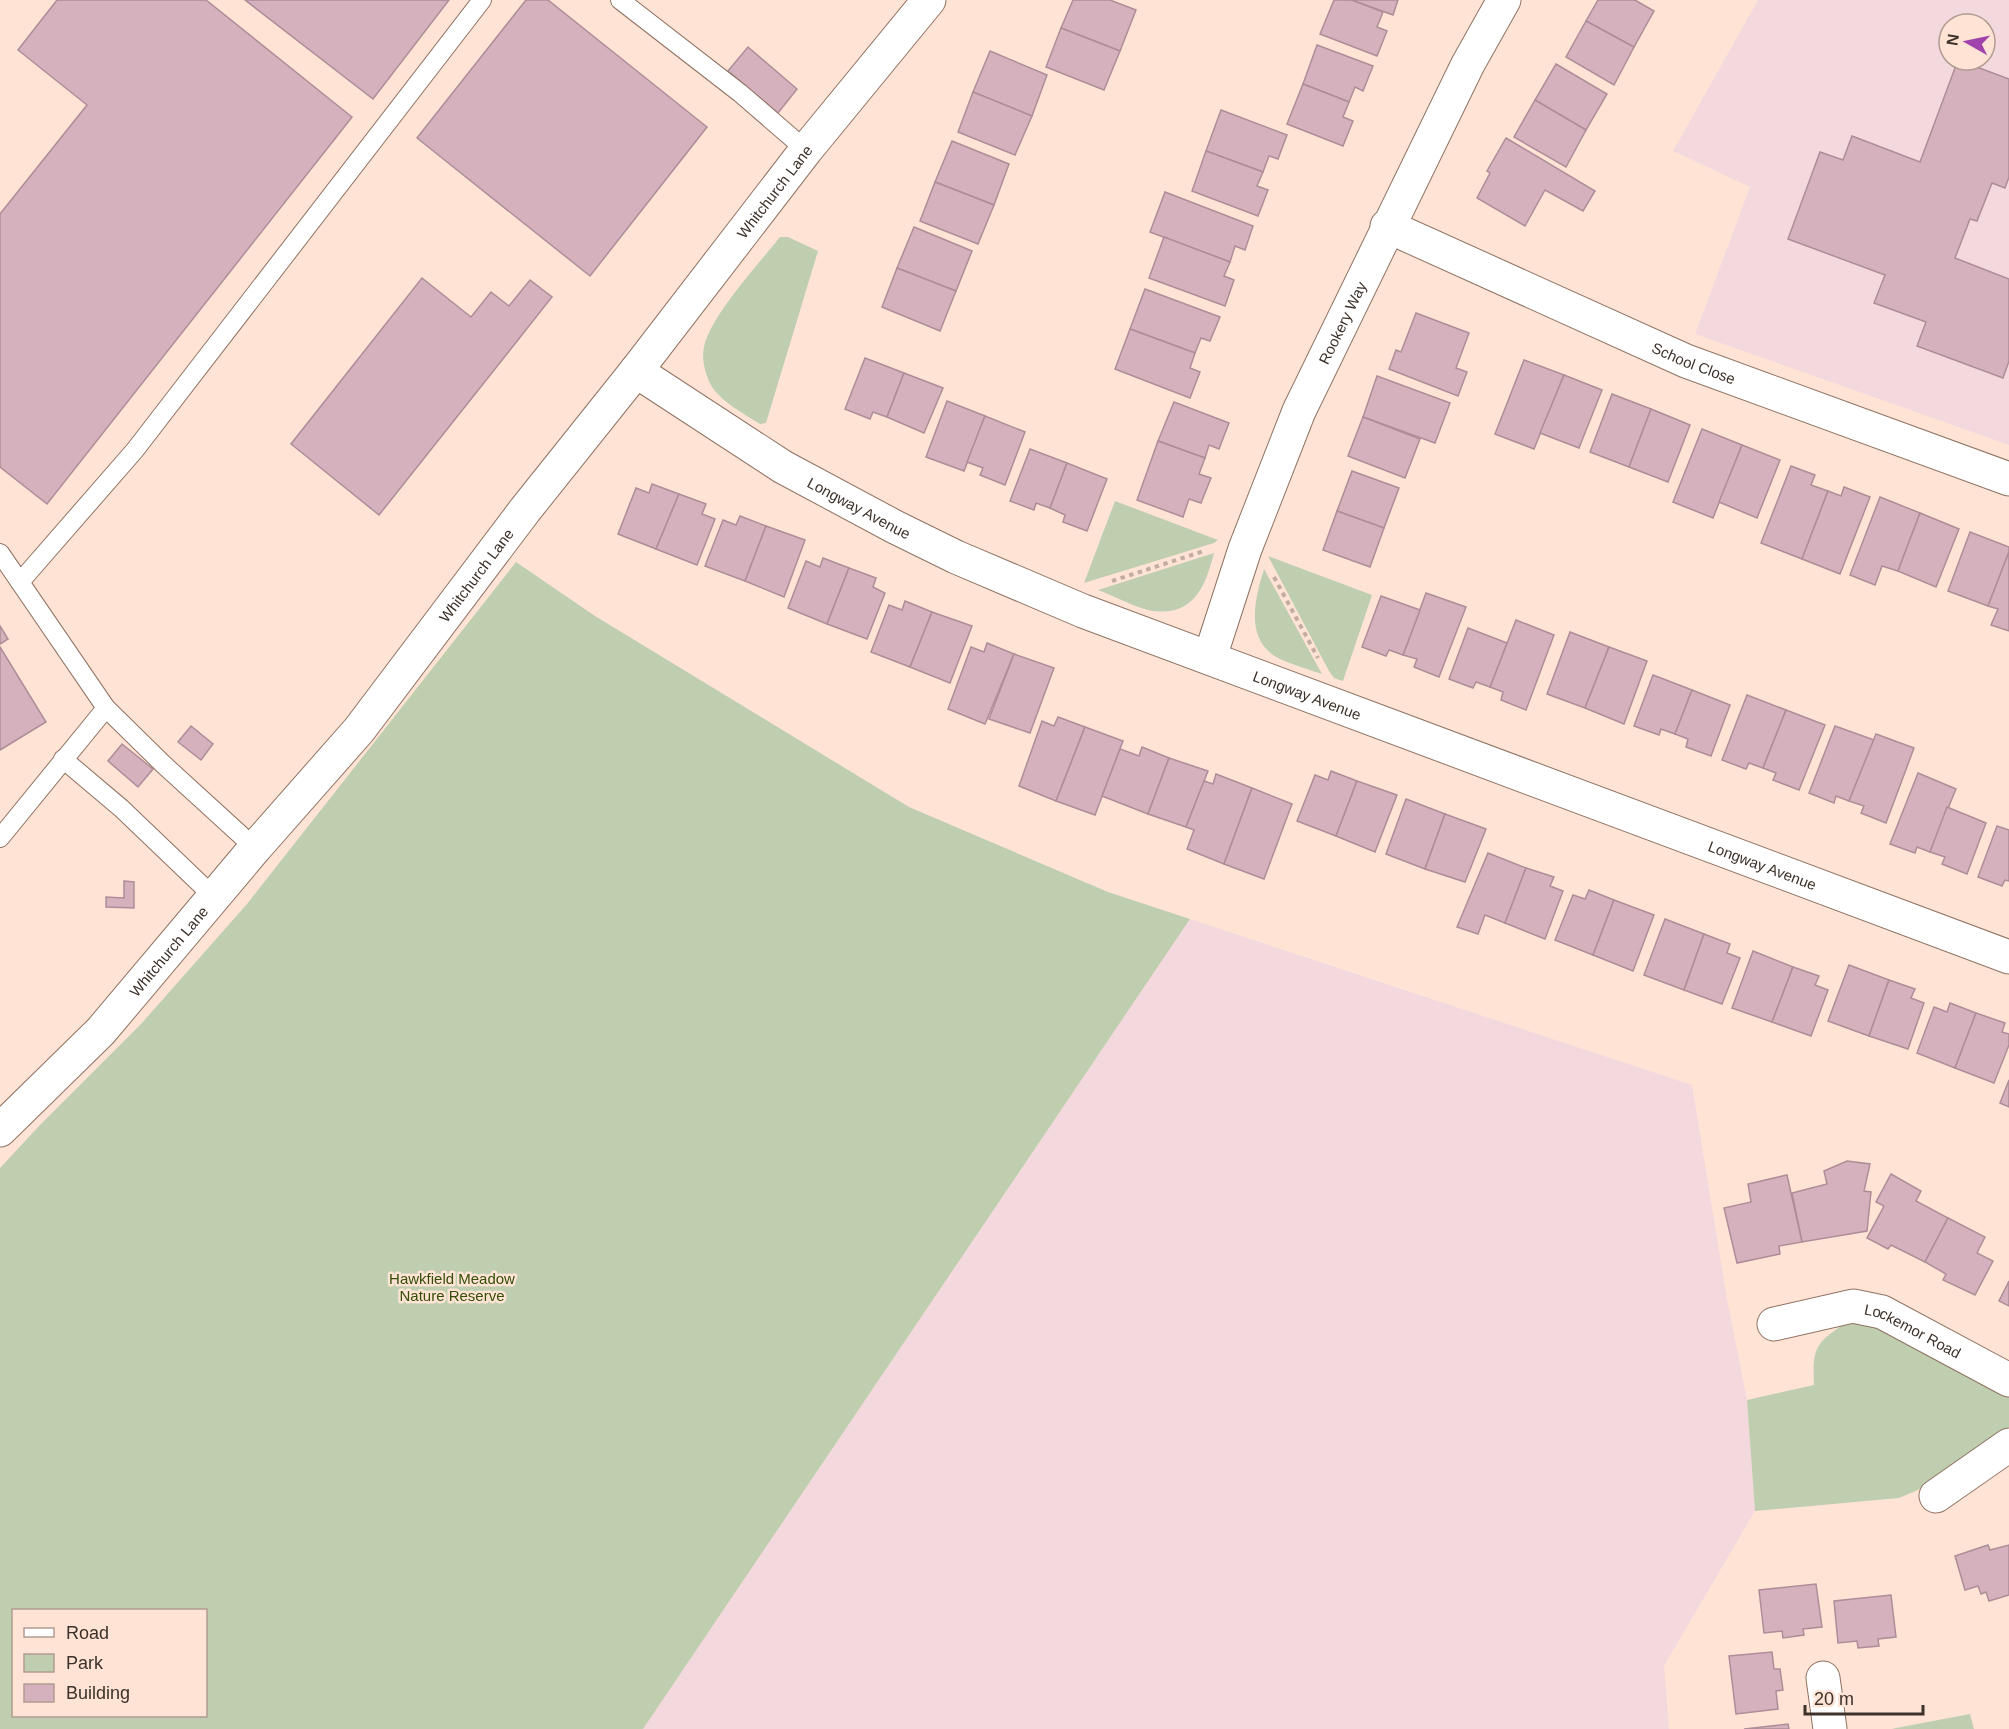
<svg xmlns="http://www.w3.org/2000/svg" width="2009" height="1729" viewBox="0 0 2009 1729" font-family="Arial,sans-serif">
<rect width="100%" height="100%" fill="#ffe4d6"/>
<!-- education -->
<g fill="#f3d9de" fill-rule="evenodd">
<path d="M1758 0H2009V445L1695 334 1750 187 1673 151ZM1949 24H1985V60H1949Z"/>
<polygon points="1190,919 1692,1085 1727,1299 1747,1400 1755,1511 1664,1666 1669,1729 643,1729"/>
</g>
<!-- green -->
<g fill="#beceae" fill-rule="evenodd">
<path d="M780 237H788L818 251 766 423 760 424C744 414 723 403 712 387 706 377 701 359 704 347 711 315 758 265 780 237Z"/>
<polygon points="1115,501 1218,540 1214,543 1084,583"/>
<path d="M1214 553C1206 584 1195 616 1154 611 1140 610 1112 595 1098 590Z"/>
<polygon points="1268,556 1372,595 1343,681 1334,678 1329,671"/>
<path d="M516 562 595 616 909 807 1108 892 1190 919 643 1729H0V1168L40 1125 141 1024 247 904ZM14 1610H206V1716H14Z"/>
<path d="M1264 569 1322 674C1308 669 1292 665 1278 658 1244 640 1255 598 1264 569Z"/>
<path d="M1846 1323 1871 1325 2003 1392 2009 1397V1427L1918 1490 1899 1498 1755 1511 1747 1400 1814 1385C1812 1348 1816 1342 1846 1323Z"/>
<polygon points="1970,1714 1974,1729 1892,1729 1896,1728"/>
</g>
<!-- building -->
<g fill="#d5b1bd" stroke="#ae8d98" stroke-width="1.5">
<polygon points="57,0 206,0 352,117 47,504 0,467 0,214 87,105 18,50"/>
<polygon points="245,0 449,0 373,99"/>
<polygon points="526,0 548,0 707,127 590,276 417,138"/>
<polygon points="1073,0 1110,0 1136,10 1120,51 1061,28"/>
<polygon points="1334,0 1352,0 1383,12 1377,27 1387,31 1377,56 1320,34"/>
<polygon points="1352,0 1398,0 1393,15"/>
<polygon points="1598,0 1635,0 1654,11 1634,47 1586,21"/>
<polygon points="1586,21 1634,47 1614,85 1566,57"/>
<polygon points="1061,28 1120,51 1104,90 1046,67"/>
<polygon points="1317,45 1373,66 1363,91 1355,87 1349,102 1303,84"/>
<polygon points="748,47 797,89 778,113 728,71"/>
<polygon points="990,51 1047,75 1032,116 973,92"/>
<polygon points="1958,60 2009,79 2009,177 2005,188 1992,183 1977,221 1970,219 1955,258 2009,279 2009,361 2003,378 1917,346 1926,322 1874,303 1885,275 1788,239 1820,152 1843,160 1852,136 1920,162"/>
<polygon points="1556,64 1607,94 1586,130 1535,100"/>
<polygon points="1303,84 1349,102 1343,117 1353,121 1343,146 1287,124"/>
<polygon points="973,92 1032,116 1015,155 958,132"/>
<polygon points="1535,100 1586,130 1566,167 1514,137"/>
<polygon points="1221,110 1287,135 1278,159 1269,156 1263,172 1206,151"/>
<polygon points="1506,138 1595,191 1583,211 1545,190 1525,226 1477,198 1490,173 1487,171"/>
<polygon points="952,141 1009,164 994,205 935,182"/>
<polygon points="1206,151 1263,172 1257,186 1268,190 1258,216 1192,191"/>
<polygon points="935,182 994,205 978,244 920,221"/>
<polygon points="1165,192 1253,226 1245,250 1235,246 1230,262 1150,232"/>
<polygon points="914,227 972,251 956,291 897,268"/>
<polygon points="1164,237 1230,262 1224,276 1234,280 1225,306 1149,278"/>
<polygon points="897,268 956,291 940,331 882,307"/>
<polygon points="422,278 471,317 491,292 509,306 530,280 552,297 379,515 291,444"/>
<polygon points="1145,289 1220,317 1210,341 1201,338 1195,353 1130,329"/>
<polygon points="1416,313 1469,333 1456,368 1467,372 1458,396 1389,369 1396,350 1401,352"/>
<polygon points="1130,329 1195,353 1190,368 1200,372 1190,398 1115,369"/>
<polygon points="865,358 904,373 887,417 873,412 870,419 845,409"/>
<polygon points="1524,360 1564,375 1534,449 1495,434"/>
<polygon points="904,373 943,388 924,433 887,417"/>
<polygon points="1564,375 1602,390 1579,448 1540,433"/>
<polygon points="1377,376 1450,403 1435,443 1363,417"/>
<polygon points="1612,394 1651,409 1629,467 1590,452"/>
<polygon points="947,401 985,416 964,471 926,457"/>
<polygon points="1174,402 1229,423 1219,449 1209,445 1205,458 1158,441"/>
<polygon points="1651,409 1690,425 1668,482 1629,467"/>
<polygon points="985,416 1025,432 1005,485 980,475 983,468 967,462"/>
<polygon points="1363,417 1420,439 1405,478 1348,456"/>
<polygon points="1702,429 1742,445 1713,518 1673,502"/>
<polygon points="1158,441 1205,458 1199,474 1211,478 1201,503 1189,499 1183,517 1137,500"/>
<polygon points="1742,445 1780,460 1757,518 1719,502"/>
<polygon points="1030,449 1067,463 1050,508 1036,503 1034,510 1010,501"/>
<polygon points="1067,463 1107,479 1087,531 1063,522 1065,515 1050,508"/>
<polygon points="1791,466 1815,475 1811,485 1828,491 1802,559 1761,543"/>
<polygon points="1352,471 1399,488 1384,528 1337,511"/>
<polygon points="652,484 679,494 656,549 618,534 636,488 649,493"/>
<polygon points="1844,487 1870,497 1840,574 1802,559 1828,491 1841,496"/>
<polygon points="679,494 706,504 702,514 715,519 697,565 656,549"/>
<polygon points="1880,497 1920,513 1898,571 1882,566 1875,585 1850,575"/>
<polygon points="1337,511 1384,528 1370,567 1323,550"/>
<polygon points="1920,513 1959,529 1936,587 1898,571"/>
<polygon points="740,516 766,526 745,581 705,566 723,520 736,525"/>
<polygon points="766,526 805,540 784,597 745,581"/>
<polygon points="1970,532 2009,547 2009,552 1988,606 1948,591"/>
<polygon points="2009,552 2009,631 1991,625 1998,609 1988,606"/>
<polygon points="823,558 849,568 827,624 788,608 806,561 820,567"/>
<polygon points="849,568 876,578 873,587 885,593 867,639 827,624"/>
<polygon points="1426,593 1466,607 1439,677 1414,667 1417,659 1403,655"/>
<polygon points="1381,596 1420,610 1403,655 1389,650 1386,656 1362,647"/>
<polygon points="905,601 932,612 910,667 871,652 889,605 902,610"/>
<polygon points="932,612 972,626 950,683 910,667"/>
<polygon points="1516,620 1554,635 1526,710 1501,700 1503,692 1490,687"/>
<polygon points="0,626 8,639 0,644"/>
<polygon points="1468,628 1507,643 1490,687 1476,682 1473,688 1449,679"/>
<polygon points="1570,632 1609,647 1585,708 1547,694"/>
<polygon points="987,643 1014,654 985,724 948,709 971,647 984,652"/>
<polygon points="0,647 46,722 0,750"/>
<polygon points="1609,647 1647,661 1624,724 1585,708"/>
<polygon points="1014,654 1054,668 1030,733 989,719"/>
<polygon points="1653,675 1692,690 1675,734 1661,729 1659,735 1634,726"/>
<polygon points="1692,690 1730,705 1711,756 1686,747 1688,739 1675,734"/>
<polygon points="1747,695 1786,710 1763,768 1749,763 1746,769 1722,760"/>
<polygon points="1786,710 1825,725 1799,790 1773,780 1776,773 1763,768"/>
<polygon points="1058,717 1085,727 1056,801 1019,786 1042,721 1054,726"/>
<polygon points="191,726 213,744 201,760 178,742"/>
<polygon points="1835,726 1874,740 1849,801 1836,796 1834,803 1809,793"/>
<polygon points="1085,727 1123,741 1095,815 1056,801"/>
<polygon points="1876,734 1914,748 1886,823 1861,813 1864,806 1849,801"/>
<polygon points="122,744 153,769 138,787 108,761"/>
<polygon points="1142,747 1169,758 1148,814 1102,796 1120,749 1139,756"/>
<polygon points="1169,758 1208,771 1186,827 1148,814"/>
<polygon points="1331,771 1357,781 1336,836 1297,821 1315,775 1328,780"/>
<polygon points="1918,773 1956,789 1930,852 1917,847 1915,853 1890,844"/>
<polygon points="1216,774 1252,788 1224,864 1187,849 1194,830 1186,827 1204,781 1213,784"/>
<polygon points="1357,781 1397,795 1375,852 1336,836"/>
<polygon points="1252,788 1292,804 1264,879 1224,864"/>
<polygon points="1406,799 1445,814 1425,869 1386,854"/>
<polygon points="1947,807 1986,823 1967,874 1942,864 1945,857 1930,852"/>
<polygon points="1445,814 1486,829 1465,882 1425,869"/>
<polygon points="1997,826 2009,830 2009,881 2005,880 2002,886 1978,877"/>
<polygon points="1488,853 1526,868 1505,923 1485,915 1478,934 1457,927"/>
<polygon points="1526,868 1554,877 1550,886 1563,891 1545,939 1505,923"/>
<polygon points="124,881 134,882 134,908 106,907 106,897 124,898"/>
<polygon points="1589,890 1614,900 1593,955 1555,940 1573,895 1585,899"/>
<polygon points="1614,900 1654,915 1633,971 1593,955"/>
<polygon points="1665,919 1704,934 1684,990 1644,975"/>
<polygon points="1704,934 1730,944 1727,953 1740,958 1722,1004 1684,990"/>
<polygon points="1753,951 1793,967 1772,1022 1732,1008"/>
<polygon points="1849,965 1889,980 1869,1036 1828,1021"/>
<polygon points="1793,967 1819,976 1815,985 1828,990 1811,1036 1772,1022"/>
<polygon points="1889,980 1915,989 1911,998 1924,1003 1908,1049 1869,1036"/>
<polygon points="1950,1003 1976,1013 1955,1068 1917,1053 1934,1007 1947,1012"/>
<polygon points="1976,1013 2005,1023 2002,1032 2009,1034 2009,1045 1994,1083 1955,1068"/>
<polygon points="2009,1080 2009,1107 2000,1103"/>
<polygon points="1847,1161 1870,1164 1864,1191 1871,1192 1867,1231 1802,1242 1792,1193 1827,1184 1824,1171"/>
<polygon points="1891,1174 1921,1191 1916,1201 1948,1218 1925,1262 1891,1245 1888,1249 1867,1238 1884,1206 1876,1202"/>
<polygon points="1787,1175 1802,1242 1779,1246 1780,1254 1737,1263 1724,1208 1751,1202 1748,1184"/>
<polygon points="1948,1218 1985,1237 1977,1253 1993,1261 1975,1295 1943,1280 1946,1274 1925,1262"/>
<polygon points="2009,1281 2009,1306 1999,1301"/>
<polygon points="1988,1545 1990,1550 2009,1545 2009,1595 1989,1601 1986,1592 1981,1594 1978,1586 1965,1590 1955,1556"/>
<polygon points="1816,1584 1822,1627 1803,1629 1804,1635 1783,1638 1782,1631 1764,1633 1759,1590"/>
<polygon points="1891,1595 1896,1637 1878,1639 1879,1646 1858,1648 1857,1641 1838,1643 1834,1601"/>
<polygon points="1772,1652 1774,1669 1780,1669 1783,1690 1776,1691 1778,1709 1736,1714 1729,1656"/>
<polygon points="1788,1724 1789,1729 1744,1729"/>
</g>
<g fill="none" stroke-linecap="round" stroke-linejoin="round">
<defs>
<g id="lane">
<polyline points="620,0 740,93 806,150"/>
<polyline points="0,553 106,708 163,764 255,848"/>
<polyline points="20,582 135,450 482,0"/>
<polyline points="63,759 121,808 214,897"/>
<polyline points="0,838 106,708"/>
</g>
<g id="street">
<path id="s1" d="M1387 226 1686 361 2009 479"/>
<path id="s2" d="M636 371 783 467 895 527 956 557 1083 611 2009 957"/>
<path id="s3" d="M1210 657 1245 549 1299 411 1468 64 1504 0"/>
<path id="s4" d="M1774 1324 1853 1306 1882 1312 2009 1380"/>
<polyline points="1936,1496 2009,1445"/>
<polyline points="1823,1678 1830,1729"/>
</g>
<g id="secondary">
<path id="s5" d="M0 1130 101 1031 255 848 359 730 525 510 636 371 806 150 929 0"/>
</g>
</defs>
<!-- lane casing -->
<use href="#lane" stroke="#8f7262" stroke-width="20"/>
<!-- street casing -->
<use href="#street" stroke="#8f7262" stroke-width="35"/>
<!-- secondary casing -->
<use href="#secondary" stroke="#8f7262" stroke-width="35"/>
<!-- path -->
<g stroke="#c3ada1" stroke-width="4" stroke-dasharray="4.5 4.5" stroke-linecap="butt">
<polyline points="1274,577 1318,658"/>
<polyline points="1112,581 1204,551"/>
</g>
<!-- lane -->
<use href="#lane" stroke="#fff" stroke-width="18"/>
<!-- street -->
<use href="#street" stroke="#fff" stroke-width="33"/>
<!-- secondary -->
<use href="#secondary" stroke="#fff" stroke-width="33"/>
</g>
<g text-anchor="middle" dominant-baseline="central" stroke-width="5" stroke-linejoin="round" paint-order="stroke">
<!-- street labels -->
<g font-size="15" fill="#3d312a" stroke="#ffe4d6">
<text stroke="none"><textPath href="#s5" startOffset="1218">Whitchurch Lane</textPath></text>
<text stroke="none"><textPath href="#s3" startOffset="360">Rookery Way</textPath></text>
<text stroke="none"><textPath href="#s1" startOffset="336">School Close</textPath></text>
<text stroke="none"><textPath href="#s2" startOffset="262">Longway Avenue</textPath></text>
<text stroke="none"><textPath href="#s5" startOffset="732">Whitchurch Lane</textPath></text>
<text stroke="none"><textPath href="#s2" startOffset="748">Longway Avenue</textPath></text>
<text stroke="none"><textPath href="#s2" startOffset="1234">Longway Avenue</textPath></text>
<text stroke="none"><textPath href="#s5" startOffset="246">Whitchurch Lane</textPath></text>
<text stroke="none"><textPath href="#s4" startOffset="146">Lockemor Road</textPath></text>
</g>
<!-- park labels -->
<g font-size="15" fill="#344d06" stroke="#ffe4d6">
<text x="452" y="1278">Hawkfield Meadow<tspan x="452" dy="17">Nature Reserve</tspan></text>
</g>
</g>
<!-- legend -->
<rect x="12" y="1609" width="195" height="108" fill="#ffe4d6" stroke="#b19c91" stroke-width="1.5"/>
<rect x="24" y="1628" width="30" height="9" fill="#ffffff" stroke="#b19c91" stroke-width="1.5"/>
<text x="66" y="1639" font-size="18" fill="#3d312a">Road</text>
<rect x="24" y="1654" width="30" height="18" fill="#beceae" stroke="#b19c91" stroke-width="1.5"/>
<text x="66" y="1669" font-size="18" fill="#3d312a">Park</text>
<rect x="24" y="1684" width="30" height="18" fill="#d5b1bd" stroke="#b19c91" stroke-width="1.5"/>
<text x="66" y="1699" font-size="18" fill="#3d312a">Building</text>
<!-- north arrow -->
<g transform="translate(1967 42) rotate(279)"><circle r="28" fill="#ffe4d6" stroke="#b19c91" stroke-width="1.5"/>
<path d="M0-4.5L10 22L0 15L-10 22Z" fill="#a043ac"/>
<text y="-9" font-size="16" font-weight="bold" text-anchor="middle" fill="#3d312a">N</text>
</g>
<!-- scale -->
<path d="M1805 1705v9h118v-9" fill="none" stroke="#3d312a" stroke-width="3"/>
<text x="1814" y="1705" font-size="18" fill="#3d312a" stroke="#ffe4d6" stroke-width="4.5" paint-order="stroke">20 m</text>
</svg>
